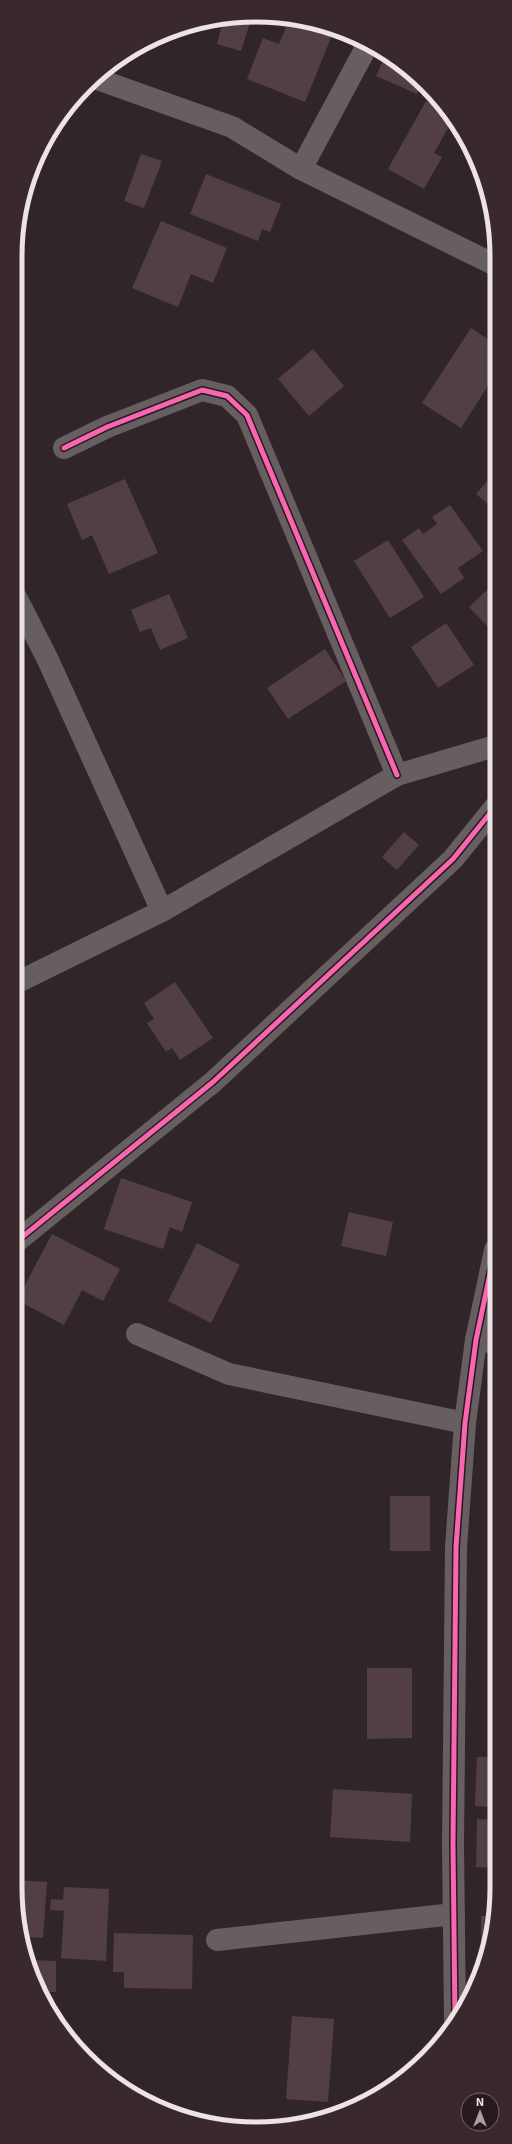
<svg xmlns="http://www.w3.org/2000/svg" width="512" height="2144" viewBox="0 0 512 2144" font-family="'Exo 2',sans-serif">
<rect width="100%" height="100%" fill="#302629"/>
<!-- building -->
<g fill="#523f45">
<polygon points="290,18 332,35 305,102 247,79 263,38 279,44"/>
<polygon points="251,19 241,51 217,44 223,21"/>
<polygon points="385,56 422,83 417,94 376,76"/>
<polygon points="426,101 445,112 452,121 434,153 442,157 424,189 388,169"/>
<polygon points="141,154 162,161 144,208 124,201"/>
<polygon points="206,174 281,204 270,232 262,229 258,241 190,214"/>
<polygon points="161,221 227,248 213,283 191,274 178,307 132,288"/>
<polygon points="471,328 495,344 495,375 461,428 422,403"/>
<polygon points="313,349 344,386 309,416 278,379"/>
<polygon points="495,472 495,510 476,494"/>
<polygon points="125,479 158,553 109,574 92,535 82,540 67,504"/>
<polygon points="450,505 483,551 458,568 464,578 441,594 402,540 419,528 423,534 437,524 432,517"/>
<polygon points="388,540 424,597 390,618 354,561"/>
<polygon points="489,588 495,593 495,634 469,607"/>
<polygon points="169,594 188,638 160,650 151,628 140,632 131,610"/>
<polygon points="446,623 474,665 438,688 411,647"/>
<polygon points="325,649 346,681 288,719 267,688"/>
<polygon points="404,832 419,845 397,870 382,857"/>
<polygon points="175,982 213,1038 180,1060 172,1048 166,1052 147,1023 154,1019 144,1003"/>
<polygon points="121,1178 192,1202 182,1232 170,1227 163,1249 104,1229"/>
<polygon points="349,1212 393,1222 386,1256 341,1246"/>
<polygon points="52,1234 120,1269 103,1301 82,1290 64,1325 17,1300"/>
<polygon points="197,1243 240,1265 211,1323 168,1301"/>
<rect x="390" y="1496" width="40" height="55"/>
<polygon points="367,1668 412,1668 412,1738 367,1739"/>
<polygon points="477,1757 495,1757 495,1807 475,1806"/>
<polygon points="333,1789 412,1794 410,1842 330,1837"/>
<polygon points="477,1819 495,1820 495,1868 476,1867"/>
<polygon points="15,1880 47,1882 43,1938 27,1937 26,1942"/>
<polygon points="64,1887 109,1889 106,1961 61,1958 64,1911 50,1910 51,1899 63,1900"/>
<polygon points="481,1916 495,1916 495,1920 481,1961"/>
<polygon points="114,1933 193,1935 192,1989 124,1988 124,1972 113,1972"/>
<polygon points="29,1960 56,1961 56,1992 41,1992 33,1980"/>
<polygon points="292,2016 334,2019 328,2102 286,2099"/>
</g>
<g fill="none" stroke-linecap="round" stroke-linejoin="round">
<!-- minor -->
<g stroke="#665e60" stroke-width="22">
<polyline points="97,79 232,127 301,169 495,265"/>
<polyline points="301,169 368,44"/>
<polyline points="64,448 107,427 202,390 227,396 247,415 397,775"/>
<polyline points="17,599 48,660 162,911"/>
<polyline points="16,983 162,911 397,775 495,746"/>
<polyline points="16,1242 213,1082 453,859 495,807"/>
<polyline points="137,1334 229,1374 465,1423"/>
<polyline points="476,1340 495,1343"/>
<polyline points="217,1940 454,1914"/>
<polyline points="455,2020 453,1844 456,1547 465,1423 476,1340 495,1250"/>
</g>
<defs>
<g id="cycleway">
<polyline points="64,448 107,427 202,390 227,396 247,415 397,775"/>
<polyline points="16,1242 213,1082 453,859 495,807"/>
<polyline points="455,2020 453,1844 456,1547 465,1423 476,1340 495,1250"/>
</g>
</defs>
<!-- cycleway casing -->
<use href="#cycleway" stroke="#29191d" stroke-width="8"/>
<!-- cycleway -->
<use href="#cycleway" stroke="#f766af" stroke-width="5"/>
</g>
<!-- crop -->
<path d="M0 0H512V2144H0ZM256 22H256A234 234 0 0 1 490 256V1888A234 234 0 0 1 256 2122H256A234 234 0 0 1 22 1888V256A234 234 0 0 1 256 22Z" fill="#39292d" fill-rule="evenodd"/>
<path fill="none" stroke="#ede2e4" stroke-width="5" d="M256 22H256A234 234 0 0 1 490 256V1888A234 234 0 0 1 256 2122H256A234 234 0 0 1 22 1888V256A234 234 0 0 1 256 22Z"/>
<!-- north arrow -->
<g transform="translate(480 2112)"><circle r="19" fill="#29191d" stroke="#77696d"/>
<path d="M0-3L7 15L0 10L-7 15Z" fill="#aba0a3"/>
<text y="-6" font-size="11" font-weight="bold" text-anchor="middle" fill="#ede2e4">N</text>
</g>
</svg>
